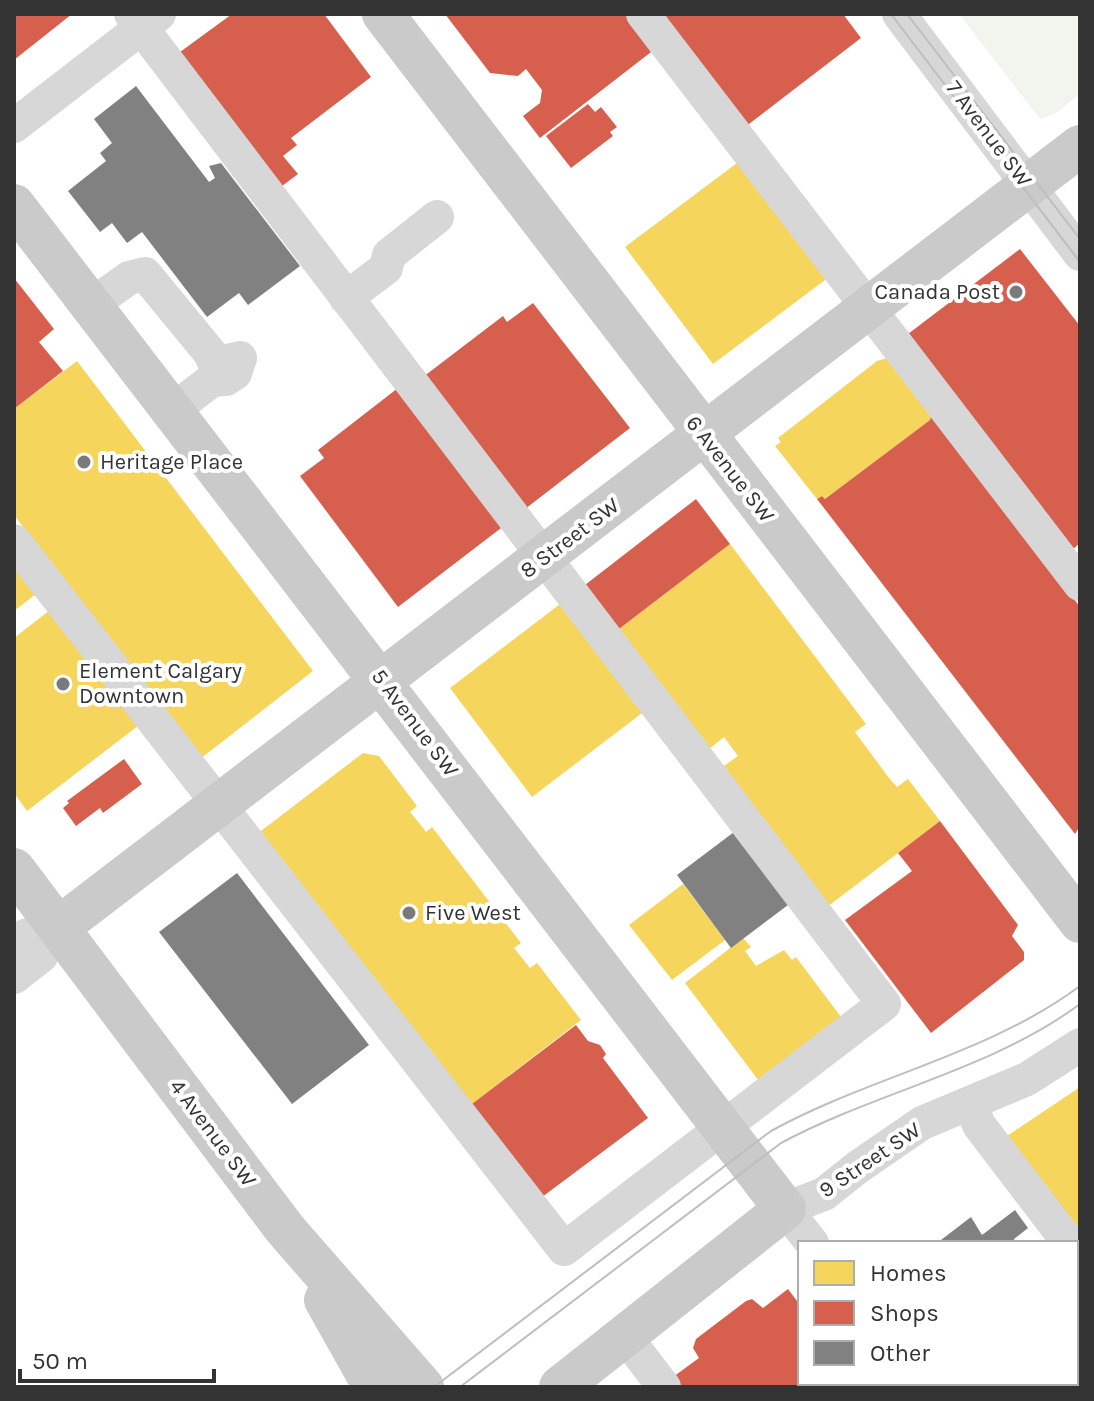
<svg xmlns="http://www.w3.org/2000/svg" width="1094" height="1401" viewBox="0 0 1094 1401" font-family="Karla,sans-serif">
<rect width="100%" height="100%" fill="#fff"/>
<!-- green -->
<polygon fill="#f1f5ed" points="959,14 1080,14 1080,94 1056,113 1040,119"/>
<!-- homes -->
<g fill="#f6d55c">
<polygon points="741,160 829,277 713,364 625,247"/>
<polygon points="890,357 932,413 930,420 825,499 822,496 817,499 775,446 781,442 778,438 877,361"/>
<polygon points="77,361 313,671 200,759 14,515 14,409"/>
<polygon points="730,544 866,724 855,732 889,778 897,787 908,779 940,821 827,907 721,768 738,756 724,737 708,750 619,629"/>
<polygon points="14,555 41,590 14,611"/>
<polygon points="564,601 646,710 532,797 450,688"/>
<polygon points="54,607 143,722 27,811 14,793 14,638"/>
<polygon points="363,753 379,756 417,806 410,812 420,824 426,832 432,827 521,943 514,948 530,968 537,963 581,1020 468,1107 257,834"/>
<polygon points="683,884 725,940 672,980 629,925"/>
<polygon points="743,938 751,947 745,951 756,966 784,950 792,960 796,957 844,1021 759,1081 685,983"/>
<polygon points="1080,1087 1080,1224 1077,1227 1007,1136"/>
<polygon points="1076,1322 1080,1327 1080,1387 1000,1387 997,1383 1076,1383"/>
</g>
<!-- shops -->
<g fill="#d6604d">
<polygon points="14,14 72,14 14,60"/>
<polygon points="232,14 324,14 371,77 291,138 297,145 283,156 298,174 278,189 176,55"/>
<polygon points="445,14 628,14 655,49 540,138 523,116 540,103 542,90 526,69 518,76 490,73"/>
<polygon points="658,14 843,14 861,38 745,127"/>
<polygon points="588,104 595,112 601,107 617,127 610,132 613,136 571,168 546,136"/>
<polygon points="1020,249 1080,326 1080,543 1072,550 904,337"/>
<polygon points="14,278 54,329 39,342 63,371 14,409"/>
<polygon points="533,303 630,428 525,509 423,377 503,316 507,322"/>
<polygon points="398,388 505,525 398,607 300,476 324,458 318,450"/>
<polygon points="932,413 1080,607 1080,826 1075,834 817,499 822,496 825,499 930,420"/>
<polygon points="696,499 730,544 619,629 585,585"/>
<polygon points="124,759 142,784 103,813 100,808 76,826 63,808 69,803 67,801"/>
<polygon points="940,821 1018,925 1012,936 1024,952 1024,960 931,1033 845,920 912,871 898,853"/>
<polygon points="576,1025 588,1041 600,1045 606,1054 603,1058 648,1118 538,1200 468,1107"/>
<polygon points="788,1289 800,1305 800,1383 819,1383 813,1387 681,1387 673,1377 699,1358 693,1348 696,1339 746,1301 752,1299 763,1308"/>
</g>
<!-- building -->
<g fill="#818181">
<polygon points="136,86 209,182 215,178 209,166 221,163 300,266 248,305 239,293 207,317 142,232 127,243 112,223 100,232 68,191 106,161 100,153 112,143 94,119"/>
<polygon points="738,829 792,902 731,948 677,875"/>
<polygon points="237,873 369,1045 292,1104 159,932"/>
<polygon points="1015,1210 1028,1228 1014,1239 1014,1243 941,1240 971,1217 982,1235"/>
</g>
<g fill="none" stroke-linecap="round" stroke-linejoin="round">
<!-- minor -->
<g stroke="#d7d7d7" stroke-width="34">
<polyline points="643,14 1080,584"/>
<polyline points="899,14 1080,254"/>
<polyline points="14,126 159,14"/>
<polyline points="346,298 386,268 389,255 437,217"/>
<polyline points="91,305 129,278 145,274 210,353 216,366"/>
<polyline points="173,410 212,380 226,379 235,373 240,358 219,363 212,380"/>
<polyline points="14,541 564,1249 884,1004 131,14"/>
<polyline points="14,945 25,936 59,927"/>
<polyline points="14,977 41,956 59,927"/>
<polyline points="971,1105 979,1125 1069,1243"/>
<polyline points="812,1243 785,1209 824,1194 858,1167 922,1123 1027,1079 1080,1045"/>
<polyline points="625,1336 664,1387"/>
<polyline points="920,1383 923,1387"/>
</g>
<!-- major -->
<g stroke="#cacaca" stroke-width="42">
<polyline points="383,14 1080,922"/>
<polyline points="14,205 785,1209 560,1387"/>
<polyline points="14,869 285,1229 423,1387"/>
<polyline points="59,927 1080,146"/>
<polyline points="325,1300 374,1387"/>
</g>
<!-- tram -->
<g stroke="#bebebe" stroke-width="2">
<polyline points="891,14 1080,262"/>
<polyline points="907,14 1080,239"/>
<path d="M434 1387 771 1131C871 1076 987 1055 1080 986"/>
<path d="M460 1387 781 1143C878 1091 991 1070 1080 1004"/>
</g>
</g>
<!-- markers -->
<g fill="#7a7a7a" stroke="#fff" stroke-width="3">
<circle cx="1016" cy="292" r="8"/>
<circle cx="84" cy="462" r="8"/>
<circle cx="63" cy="684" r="8"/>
<circle cx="409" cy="913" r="8"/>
</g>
<g text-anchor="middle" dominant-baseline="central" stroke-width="8" stroke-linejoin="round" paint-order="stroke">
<!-- street labels -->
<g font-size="22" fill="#333" stroke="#fff">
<text transform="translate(989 134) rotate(53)">7 Avenue SW</text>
<text transform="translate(730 469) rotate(52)">6 Avenue SW</text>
<text transform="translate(570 538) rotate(-37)">8 Street SW</text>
<text transform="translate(415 723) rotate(53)">5 Avenue SW</text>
<text transform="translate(213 1133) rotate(53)">4 Avenue SW</text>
<text transform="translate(870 1160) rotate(-34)">9 Street SW</text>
</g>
<!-- poi labels -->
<g font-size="22" fill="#333" stroke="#fff" text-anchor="start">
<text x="1000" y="292" text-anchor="end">Canada Post</text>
<text x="100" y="462">Heritage Place</text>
<text x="79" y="671">Element Calgary<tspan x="79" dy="25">Downtown</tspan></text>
<text x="425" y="913">Five West</text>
</g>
</g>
<!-- border -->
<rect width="1094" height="1401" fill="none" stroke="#333333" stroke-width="32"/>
<!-- legend -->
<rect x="798" y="1241" width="280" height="144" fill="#ffffff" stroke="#adadad" stroke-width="2"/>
<rect x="814" y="1261" width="40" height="24" fill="#f6d55c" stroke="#adadad" stroke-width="2"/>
<text x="870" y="1281" font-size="24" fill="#333333">Homes</text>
<rect x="814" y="1301" width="40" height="24" fill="#d6604d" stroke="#adadad" stroke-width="2"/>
<text x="870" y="1321" font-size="24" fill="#333333">Shops</text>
<rect x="814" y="1341" width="40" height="24" fill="#818181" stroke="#adadad" stroke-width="2"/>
<text x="870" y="1361" font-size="24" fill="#333333">Other</text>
<!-- scale -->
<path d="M20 1369v12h194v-12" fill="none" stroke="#333333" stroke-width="4"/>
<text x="32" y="1369" font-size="24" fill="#333333" stroke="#ffffff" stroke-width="6" paint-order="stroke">50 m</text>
</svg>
